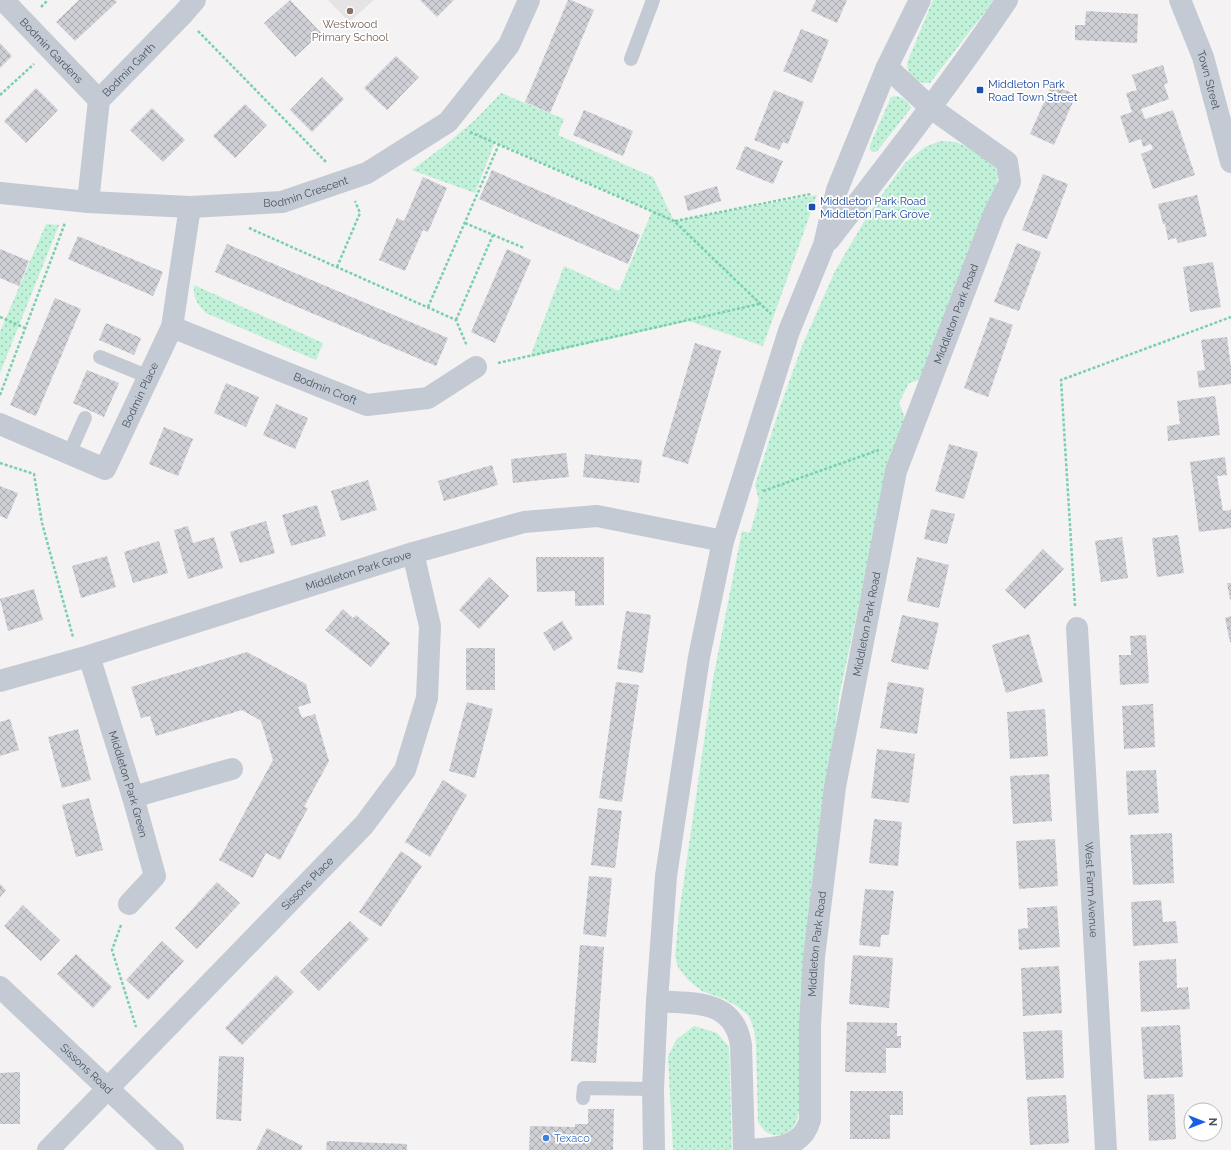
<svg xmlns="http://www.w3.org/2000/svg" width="1231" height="1150" viewBox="0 0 1231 1150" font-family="Raleway,sans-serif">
<defs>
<pattern id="grass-dots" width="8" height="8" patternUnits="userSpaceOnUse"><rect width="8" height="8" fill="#c1f1d8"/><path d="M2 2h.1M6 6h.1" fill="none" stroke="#9fc6b3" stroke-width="1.8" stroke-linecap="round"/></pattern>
<pattern id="building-cross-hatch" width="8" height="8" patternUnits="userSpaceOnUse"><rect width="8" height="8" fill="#ced0d6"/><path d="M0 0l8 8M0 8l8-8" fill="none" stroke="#a9abb1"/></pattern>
</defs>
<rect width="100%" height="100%" fill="#f4f2f2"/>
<!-- education -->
<polygon fill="#e5e3e4" points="328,0 374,0 349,22"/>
<!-- grass -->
<g fill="url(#grass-dots)">
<path d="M933 0H994L930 83C917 84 907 77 907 63Z"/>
<polygon points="501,93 564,119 558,135 653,177 674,221 817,195 763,346 689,321 530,357 564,266 619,291 652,211 495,142 475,193 412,170 444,146 475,120"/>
<path d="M897 96C903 98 909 101 911 108L878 150 876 152H872L870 149V145L891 97Z"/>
<path d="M940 141 956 142 971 149 993 161 998 173 997 184 922 379 909 383 899 403 905 417 867 566 839 697 803 979 800 1104C799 1111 798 1120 794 1126 788 1135 776 1138 766 1132 763 1130 761 1125 758 1122L756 1044 754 1030 749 1016 737 1006 724 999 702 991 688 980 678 967 675 956 679 914 713 679 742 531 750 533 759 501 755 485 780 407 802 346 835 271 871 210 905 163 925 147Z"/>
<polygon points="46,224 59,225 0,373 0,332"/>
<path d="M194 285 323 343 316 360 206 313C197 303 193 299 194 285Z"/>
<polygon points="694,1026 717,1033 729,1047 732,1150 673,1150 668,1057 676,1040"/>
</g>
<!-- building -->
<g fill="url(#building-cross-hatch)">
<polygon points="79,0 115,0 117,2 75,41 56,22"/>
<polygon points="290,0 321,33 295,57 264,23"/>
<polygon points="420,0 454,0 437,17"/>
<polygon points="568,0 571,0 594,10 550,113 525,102"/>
<polygon points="816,0 847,0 837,23 811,11"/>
<polygon points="1086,11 1138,14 1137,43 1075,40 1075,25 1085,25"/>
<polygon points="801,29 829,40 812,83 783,71"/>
<polygon points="0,43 12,56 0,68"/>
<polygon points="396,56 419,77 387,110 364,88"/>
<polygon points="1163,65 1168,83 1164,84 1169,99 1141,109 1145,119 1173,110 1195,175 1153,189 1141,154 1153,149 1151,144 1143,147 1141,139 1129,143 1120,116 1132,112 1126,93 1137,90 1132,75"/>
<polygon points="322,77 344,99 312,132 290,110"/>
<polygon points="1052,84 1076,95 1054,145 1030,134"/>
<polygon points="36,88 58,110 26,143 4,121"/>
<polygon points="774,90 804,102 788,144 783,142 779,150 754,140"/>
<polygon points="245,104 267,125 235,158 213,136"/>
<polygon points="152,108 185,140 163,162 130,130"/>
<polygon points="584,110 633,131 623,156 573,135"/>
<polygon points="745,146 783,161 773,184 736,169"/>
<polygon points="492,170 640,235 628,264 479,199"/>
<polygon points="1043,174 1068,184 1047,239 1022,230"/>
<polygon points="423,177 447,188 428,232 423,230 405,271 379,260 397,218 404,221"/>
<polygon points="717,186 721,201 688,211 684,196"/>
<polygon points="1197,195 1207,236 1178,243 1176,238 1168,240 1165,224 1163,224 1158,204"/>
<polygon points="78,236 163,272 153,296 68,259"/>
<polygon points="1017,243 1041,252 1019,311 994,302"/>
<polygon points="227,244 448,338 436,366 215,272"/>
<polygon points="0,249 29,261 19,286 0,278"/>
<polygon points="507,249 531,260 495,343 471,332"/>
<polygon points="1213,262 1221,307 1190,312 1183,267"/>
<polygon points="55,298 81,309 36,416 10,405"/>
<polygon points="990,317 1013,325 988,397 964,388"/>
<polygon points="106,323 141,338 134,355 99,340"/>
<polygon points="1227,337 1231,368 1231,384 1199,388 1197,371 1205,370 1201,340"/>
<polygon points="695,343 721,351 688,464 662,456"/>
<polygon points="87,370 119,383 104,417 73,403"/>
<polygon points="226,383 259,397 246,427 214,413"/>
<polygon points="1215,396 1220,435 1168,441 1167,426 1180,424 1177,401"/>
<polygon points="276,404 308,418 295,449 263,435"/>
<polygon points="164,427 193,439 178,476 149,464"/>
<polygon points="949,444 978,452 964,499 935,491"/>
<polygon points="566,453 569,477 513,483 511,459"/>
<polygon points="585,454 642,460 639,483 583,477"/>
<polygon points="1225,457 1227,475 1217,476 1223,511 1231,510 1231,528 1199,532 1190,462"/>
<polygon points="492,465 498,485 444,501 438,481"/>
<polygon points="368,480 377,510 341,521 331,491"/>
<polygon points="0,486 18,493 7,519 0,516"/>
<polygon points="317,505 326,536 291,546 282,515"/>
<polygon points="931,509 955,514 947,544 924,539"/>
<polygon points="266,521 275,553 240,563 230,532"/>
<polygon points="188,526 193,543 214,537 223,568 188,579 174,530"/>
<polygon points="1178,535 1184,573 1157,577 1152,538"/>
<polygon points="1122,537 1128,578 1101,582 1095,541"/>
<polygon points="159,541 168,573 133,583 124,552"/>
<polygon points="1043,549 1064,569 1025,609 1005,590"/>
<polygon points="107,556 116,587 81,598 72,566"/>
<polygon points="536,557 604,557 604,605 575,606 575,591 537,592"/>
<polygon points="917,557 949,565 939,608 907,601"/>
<polygon points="489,577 509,596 479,629 459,610"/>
<polygon points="1227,583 1231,583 1231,599 1230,599"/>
<polygon points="34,589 43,620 8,631 0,599"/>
<polygon points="343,609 353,618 356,615 390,643 371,667 325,630"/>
<polygon points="626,611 651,615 643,673 617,669"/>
<polygon points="902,615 939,623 928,670 891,662"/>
<polygon points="1231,616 1231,642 1230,642 1225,618"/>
<polygon points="562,621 573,639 554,651 543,633"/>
<polygon points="1029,634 1043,682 1006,693 992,645"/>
<polygon points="1146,635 1149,683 1120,685 1119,655 1131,655 1130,636"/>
<rect x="466" y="648" width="29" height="42"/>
<polygon points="247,652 306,684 311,703 298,707 302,718 315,714 329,761 304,807 308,808 280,860 266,853 253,878 219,860 273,760 261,721 242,710 156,736 150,716 141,718 131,687"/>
<polygon points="616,682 639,685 622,802 599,798"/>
<polygon points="888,682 924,688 917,734 880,728"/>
<polygon points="467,702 493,709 475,778 449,771"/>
<polygon points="1153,704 1155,747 1124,749 1122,706"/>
<polygon points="1045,709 1048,756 1010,759 1007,712"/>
<polygon points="10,719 19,750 0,756 0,722"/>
<polygon points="78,729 91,780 62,788 48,737"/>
<polygon points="877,749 915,754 909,803 871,798"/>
<polygon points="1156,770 1159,813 1128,815 1126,771"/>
<polygon points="1049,774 1052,821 1013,824 1010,776"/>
<polygon points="443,780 467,795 430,857 405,842"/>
<polygon points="89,798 103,850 76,857 62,805"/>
<polygon points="598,808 622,811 615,868 591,865"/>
<polygon points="874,819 902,822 898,866 869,863"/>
<polygon points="1172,833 1174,883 1133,885 1130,835"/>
<polygon points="1055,839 1058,886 1019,889 1016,841"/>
<polygon points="401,851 422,866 381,927 359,912"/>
<polygon points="589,876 612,878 606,937 583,934"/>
<polygon points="217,882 240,903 197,949 175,928"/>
<polygon points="0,884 6,890 0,897"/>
<polygon points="865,889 894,891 889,935 881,935 880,947 859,945"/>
<polygon points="1161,900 1163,922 1176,921 1178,943 1133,946 1131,902"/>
<polygon points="23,905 60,940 41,961 4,926"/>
<polygon points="1057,906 1060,947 1019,950 1018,929 1028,928 1027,908"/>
<polygon points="350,921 369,939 319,991 300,972"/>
<polygon points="162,941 184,961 148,1000 126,980"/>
<polygon points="580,945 604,947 596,1063 571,1061"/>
<polygon points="76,954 112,987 93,1008 57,974"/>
<polygon points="853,955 893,958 889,1008 849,1004"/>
<polygon points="1176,959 1177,988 1188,987 1190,1009 1141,1012 1139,961"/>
<polygon points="1059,966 1062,1013 1023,1016 1021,968"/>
<polygon points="276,975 294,992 242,1045 225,1028"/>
<polygon points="847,1022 897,1023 897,1036 901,1036 901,1048 886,1048 886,1073 845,1072"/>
<polygon points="1180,1025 1183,1077 1144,1079 1141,1027"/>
<polygon points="1062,1030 1064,1078 1026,1080 1023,1032"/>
<polygon points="219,1056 244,1057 241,1121 216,1119"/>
<polygon points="20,1072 20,1124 0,1124 0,1073"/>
<polygon points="850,1091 903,1091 903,1115 890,1115 890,1139 850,1139"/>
<polygon points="1174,1094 1176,1139 1149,1141 1147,1095"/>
<polygon points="1066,1095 1069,1143 1030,1145 1027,1097"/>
<polygon points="588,1109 614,1109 613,1150 529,1150 530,1126 575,1127 575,1124 588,1124"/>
<polygon points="267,1128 303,1146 301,1150 256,1150"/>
<polygon points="327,1141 407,1144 407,1150 326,1150"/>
</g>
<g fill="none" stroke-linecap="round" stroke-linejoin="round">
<!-- path -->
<g stroke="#78d0ad" stroke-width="2.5" stroke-dasharray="3 2" stroke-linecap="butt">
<polyline points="41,7 48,0"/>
<polyline points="198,31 326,162"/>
<polyline points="0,95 34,64"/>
<polyline points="470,132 674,221 771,314"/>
<polyline points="675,221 811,194"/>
<polyline points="465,223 524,248"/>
<polyline points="249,228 456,320 467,346"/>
<polyline points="337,267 360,213 355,201"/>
<polyline points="428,307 499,144"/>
<polyline points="0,317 25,328"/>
<polyline points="456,320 493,235"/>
<polyline points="498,363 759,304"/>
<polyline points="0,395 65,223"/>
<polyline points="0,463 34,474 42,523 73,637"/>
<polyline points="763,491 879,450"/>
<polyline points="1075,606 1061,380 1231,317"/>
<polyline points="121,925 112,950 136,1027"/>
</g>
<!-- service -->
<g stroke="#c3cad3" stroke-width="14">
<polyline points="631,59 653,0"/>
<polyline points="100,357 149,377"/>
<polyline points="69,454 85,418"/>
<polyline points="583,1098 584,1088 653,1089"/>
</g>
<!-- minor -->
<g stroke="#c3cad3" stroke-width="22">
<path id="s1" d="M3 0 99 100"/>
<path id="s2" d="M0 193 88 202 190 207 282 202 367 173 448 122 509 45 529 0"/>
<path id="s3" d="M88 202 99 100 182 15 195 0"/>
<path id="s4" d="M172 327 367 405 428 398 476 367"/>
<path id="s5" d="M0 424 105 469 172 327 190 207"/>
<path id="s6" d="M1077 628 1106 1150"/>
<path id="s7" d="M89 656 133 797 155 876 129 904"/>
<path id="s8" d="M0 681 89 656 413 553 524 522 597 516 723 541"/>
<polyline points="133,797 232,769"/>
<path id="s9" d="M0 987 173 1150"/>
<path d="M657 1001C693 1004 734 998 741 1045L744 1150"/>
<path id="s10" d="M48 1150 364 825 405 770 427 698 430 626 413 553"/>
<path id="s11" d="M744 1150C772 1148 802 1150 810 1120V1025L814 957 835 787 896 471 994 214 1010 182 1007 162 931 108 887 67"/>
</g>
<!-- tertiary -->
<g stroke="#c3cad3" stroke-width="22">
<path id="s12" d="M1180 0 1203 57 1231 162"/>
<path d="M829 240C890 161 951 83 1007 0"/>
<polyline points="654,1150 653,1089 657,1001 666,876 699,657 723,541 789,331 824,245 837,190 887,67 920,0"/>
</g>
</g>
<!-- markers -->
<circle fill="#8d6e63" stroke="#fff" stroke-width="1.5" cx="350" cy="11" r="4"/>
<g fill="#1a4fb4" stroke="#fff" stroke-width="1.5">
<rect x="976" y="86" width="8" height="8" rx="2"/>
<rect x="808" y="203" width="8" height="8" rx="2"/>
</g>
<circle fill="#3f7fe0" stroke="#fff" stroke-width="1.5" cx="546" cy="1138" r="4"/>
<g text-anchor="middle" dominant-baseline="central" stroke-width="3.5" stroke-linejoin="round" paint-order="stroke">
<!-- education labels -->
<g font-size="11" fill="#785e54" stroke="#fff">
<text x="350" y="24">Westwood<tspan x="350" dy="13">Primary School</tspan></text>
</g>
<!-- street labels -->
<g font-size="11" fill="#495360" stroke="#fff">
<text stroke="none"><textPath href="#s1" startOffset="70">Bodmin Gardens</textPath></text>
<text stroke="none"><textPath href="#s3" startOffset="145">Bodmin Garth</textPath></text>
<text stroke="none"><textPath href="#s12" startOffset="85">Town Street</textPath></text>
<text stroke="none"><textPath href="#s2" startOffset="308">Bodmin Crescent</textPath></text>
<text stroke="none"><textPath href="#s11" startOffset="903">Middleton Park Road</textPath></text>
<text stroke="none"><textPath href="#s4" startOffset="165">Bodmin Croft</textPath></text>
<text stroke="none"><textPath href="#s5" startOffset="196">Bodmin Place</textPath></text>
<text stroke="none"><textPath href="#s8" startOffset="375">Middleton Park Grove</textPath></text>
<text stroke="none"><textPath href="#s11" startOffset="579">Middleton Park Road</textPath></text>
<text stroke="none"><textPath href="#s7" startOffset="134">Middleton Park Green</textPath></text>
<text stroke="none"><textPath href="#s10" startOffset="372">Sissons Place</textPath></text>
<text stroke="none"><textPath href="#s6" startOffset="262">West Farm Avenue</textPath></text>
<text stroke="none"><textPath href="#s11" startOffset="255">Middleton Park Road</textPath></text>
<text stroke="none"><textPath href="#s9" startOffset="119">Sissons Road</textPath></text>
</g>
<!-- transit labels -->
<g font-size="11" fill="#164399" stroke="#fff" text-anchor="start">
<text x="988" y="84">Middleton Park<tspan x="988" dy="13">Road Town Street</tspan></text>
<text x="820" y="201">Middleton Park Road<tspan x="820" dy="13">Middleton Park Grove</tspan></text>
</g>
<!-- shop labels -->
<g font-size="11" fill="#366cbe" stroke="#fff" text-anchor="start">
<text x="554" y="1138">Texaco</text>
</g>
</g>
<!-- north arrow -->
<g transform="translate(1203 1122) rotate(90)"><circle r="19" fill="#ffffff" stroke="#b6babf"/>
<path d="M0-3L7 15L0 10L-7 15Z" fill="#175de9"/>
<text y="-6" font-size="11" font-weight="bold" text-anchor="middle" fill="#495360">N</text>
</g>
</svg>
